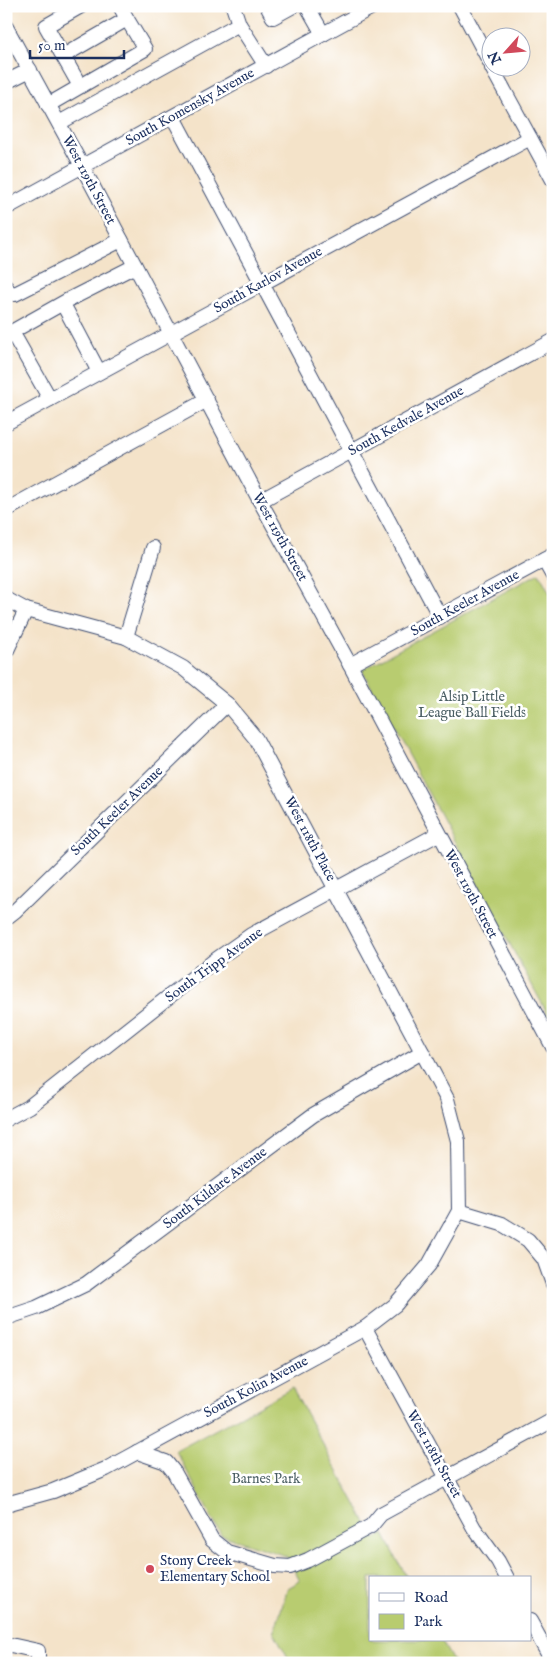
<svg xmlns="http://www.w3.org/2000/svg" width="559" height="1669" viewBox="0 0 559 1669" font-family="'IM FELL English',serif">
<rect width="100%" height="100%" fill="#fff"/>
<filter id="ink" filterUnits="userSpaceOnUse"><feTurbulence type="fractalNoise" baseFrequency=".02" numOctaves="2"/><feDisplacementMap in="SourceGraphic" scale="10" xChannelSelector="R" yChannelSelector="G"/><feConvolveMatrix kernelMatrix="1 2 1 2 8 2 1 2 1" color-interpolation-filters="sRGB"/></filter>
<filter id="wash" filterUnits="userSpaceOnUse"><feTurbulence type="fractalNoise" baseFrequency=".0096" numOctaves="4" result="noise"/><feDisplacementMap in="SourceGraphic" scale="20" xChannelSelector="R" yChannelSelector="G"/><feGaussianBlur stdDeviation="1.12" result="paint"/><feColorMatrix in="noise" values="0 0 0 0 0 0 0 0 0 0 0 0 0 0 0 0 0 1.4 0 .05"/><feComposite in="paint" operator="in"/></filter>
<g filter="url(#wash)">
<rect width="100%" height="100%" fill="#f4e3c9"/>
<!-- green -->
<g fill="#b8cc6f" stroke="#6a7e66">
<polygon points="539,573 553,599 553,1024 362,670"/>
<polygon points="292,1388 375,1539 384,1534 407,1578 370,1578 370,1640 441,1640 454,1663 291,1663 274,1632 288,1588 300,1581 286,1556 221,1535 176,1451"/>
</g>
</g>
<g filter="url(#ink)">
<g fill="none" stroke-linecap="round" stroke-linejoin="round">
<defs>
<g id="minor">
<polyline points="233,6 239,24 266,66"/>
<polyline points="267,6 273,17 293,6"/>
<polyline points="307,6 323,34"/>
<polyline points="460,6 492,66"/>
<polyline points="6,27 82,166 260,501 350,665 553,1047"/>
<polyline points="63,56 127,19 120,6"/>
<polyline points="492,68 553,180"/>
<polyline points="6,82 30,70"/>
<polyline points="80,86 46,26 81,6"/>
<polyline points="48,105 145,49 127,19"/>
<polyline points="173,117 440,617"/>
<polyline points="59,123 239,24"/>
<polyline points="6,208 374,6"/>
<polyline points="6,287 9,292 15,294 121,240"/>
<polyline points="63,304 99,372"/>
<polyline points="12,332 50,399"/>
<polyline points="6,335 70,299 135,266"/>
<polyline points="6,423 530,138"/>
<polyline points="260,501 553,341"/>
<polyline points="6,510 207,400"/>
<polyline points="544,560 553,576"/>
<polyline points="6,599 26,610 126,637 183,668 227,704 256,739 447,1099 458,1141 459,1211"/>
<polyline points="126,637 153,548"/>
<polyline points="6,652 26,610"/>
<polyline points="350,665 553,555"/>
<polyline points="6,918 15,911 227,704"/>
<polyline points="6,1119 30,1106 214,961 251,935 438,834"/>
<polyline points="459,1211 502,1224 528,1240 544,1259 553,1284"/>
<polyline points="6,1318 36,1308 86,1284 313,1115 422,1052"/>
<polyline points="365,1328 474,1528 498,1561 507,1578"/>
<polyline points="137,1452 166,1462 174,1472 212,1540 227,1552 275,1566 290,1567 308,1560 371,1526 381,1514 553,1420"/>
<polyline points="6,1504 53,1491 106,1469 365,1328 395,1305 429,1265 459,1211"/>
<polyline points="530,1621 553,1663"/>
<polyline points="6,1644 38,1651 38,1663"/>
</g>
</defs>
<!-- minor casing -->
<use href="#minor" stroke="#3c4a6e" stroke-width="16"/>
<!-- minor -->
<use href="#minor" stroke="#fff" stroke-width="14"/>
</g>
</g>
<!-- markers -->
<circle fill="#d1495b" stroke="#fff" stroke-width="2" cx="150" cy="1569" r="5"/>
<g text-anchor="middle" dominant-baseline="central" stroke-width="5" stroke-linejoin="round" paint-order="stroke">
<!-- street labels -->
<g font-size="14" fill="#1b2f5e" stroke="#fff">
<text transform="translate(190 107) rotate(-29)">South Komensky Avenue</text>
<text transform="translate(89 180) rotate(62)">West 119th Street</text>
<text transform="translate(268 280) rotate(-29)">South Karlov Avenue</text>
<text transform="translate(406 421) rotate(-29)">South Kedvale Avenue</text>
<text transform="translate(280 537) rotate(61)">West 119th Street</text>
<text transform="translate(465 603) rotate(-29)">South Keeler Avenue</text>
<text transform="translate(117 811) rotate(-44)">South Keeler Avenue</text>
<text transform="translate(310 839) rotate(62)">West 118th Place</text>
<text transform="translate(471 894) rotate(62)">West 119th Street</text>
<text transform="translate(214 965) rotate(-36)">South Tripp Avenue</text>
<text transform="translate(215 1188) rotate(-37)">South Kildare Avenue</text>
<text transform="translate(256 1387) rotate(-28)">South Kolin Avenue</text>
<text transform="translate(434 1454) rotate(61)">West 118th Street</text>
</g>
<!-- park labels -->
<g font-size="14" fill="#4a5e63" stroke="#fff">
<text x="472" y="697">Alsip Little<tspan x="472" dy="16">League Ball Fields</tspan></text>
<text x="266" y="1479">Barnes Park</text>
</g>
<!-- poi labels -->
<g font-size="14" fill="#1b2f5e" stroke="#fff" text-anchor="start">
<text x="160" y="1561">Stony Creek<tspan x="160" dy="16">Elementary School</tspan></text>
</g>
</g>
<!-- margin -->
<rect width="559" height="1669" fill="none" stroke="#fff" stroke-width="25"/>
<!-- legend -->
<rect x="369" y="1576" width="162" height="65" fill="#ffffff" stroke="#a4acbf"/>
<rect x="379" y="1593" width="25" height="8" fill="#ffffff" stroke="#a4acbf"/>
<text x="414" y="1602" font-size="15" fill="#1b2f5e">Road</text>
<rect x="379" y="1614" width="25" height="15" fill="#b8cc6f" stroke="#a4acbf"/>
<text x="414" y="1626" font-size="15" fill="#1b2f5e">Park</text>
<!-- north arrow -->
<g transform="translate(506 52) rotate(243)"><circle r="24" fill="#ffffff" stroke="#a4acbf"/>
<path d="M0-4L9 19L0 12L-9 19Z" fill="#d1495b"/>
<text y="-8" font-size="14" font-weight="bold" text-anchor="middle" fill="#1b2f5e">N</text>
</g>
<!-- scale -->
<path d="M30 50v8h94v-8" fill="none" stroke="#1b2f5e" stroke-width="2.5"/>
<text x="38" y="50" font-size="15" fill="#1b2f5e" stroke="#ffffff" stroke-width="4" paint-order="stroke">50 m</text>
</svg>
